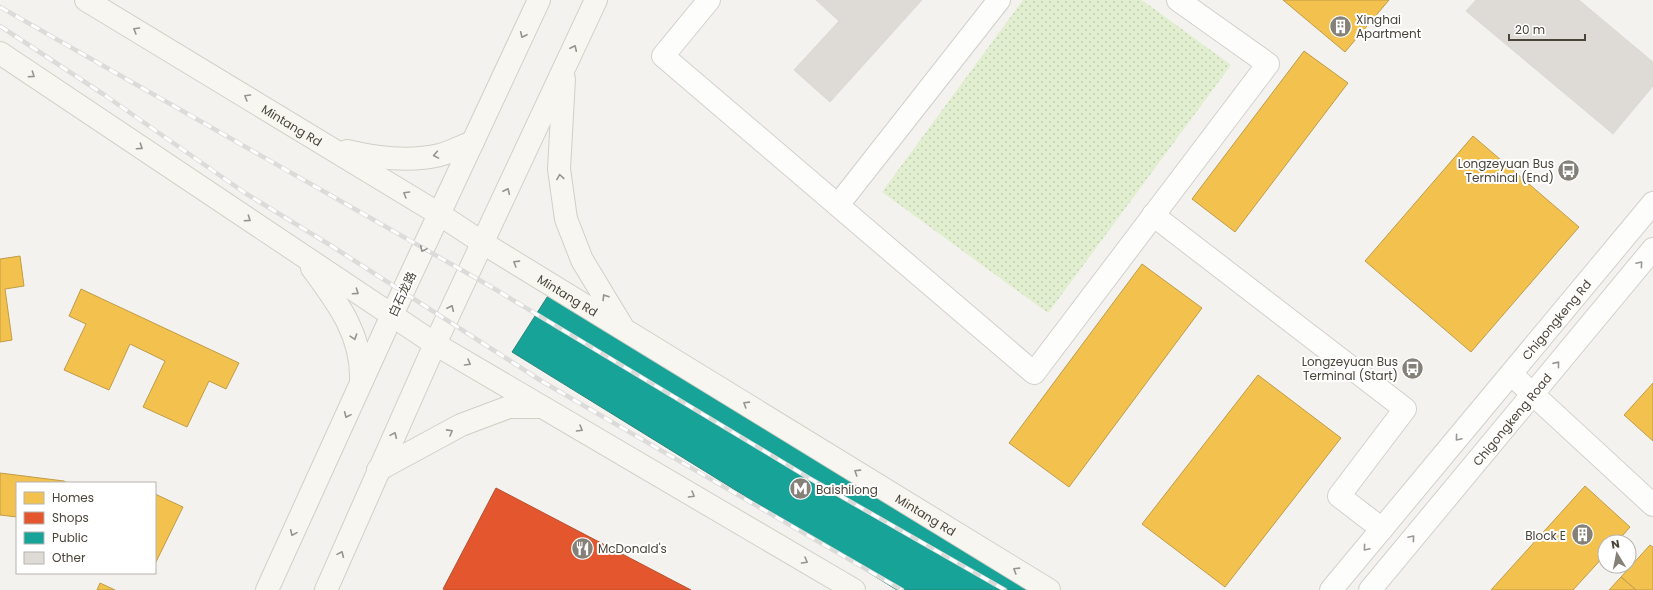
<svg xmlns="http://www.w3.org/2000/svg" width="1653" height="590" viewBox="0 0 1653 590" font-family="Poppins,'Noto Sans SC',sans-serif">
<defs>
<pattern id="grass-dots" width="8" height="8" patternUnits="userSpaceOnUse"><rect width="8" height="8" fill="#e1eecf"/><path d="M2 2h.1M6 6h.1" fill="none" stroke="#c3cdb2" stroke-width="1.8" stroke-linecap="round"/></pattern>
</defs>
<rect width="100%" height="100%" fill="#f4f2ee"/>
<!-- grass -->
<polygon fill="url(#grass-dots)" points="1023,0 1142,0 1231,65 1048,313 882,192"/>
<!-- homes -->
<g fill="#f2c14e" stroke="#c09c48">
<polygon points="1283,0 1389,0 1345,52"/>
<polygon points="1304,51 1348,83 1235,232 1192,199"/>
<polygon points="1473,136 1579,227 1471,352 1365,261"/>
<polygon points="20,256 24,286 5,289 12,340 0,342 0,259"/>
<polygon points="1142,264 1202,308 1069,487 1009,443"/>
<polygon points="81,289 239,363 226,389 209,381 187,427 143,407 165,361 130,344 109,390 64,370 86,324 69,316"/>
<polygon points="1258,375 1341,438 1225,587 1142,524"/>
<polygon points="1653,383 1653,441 1624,415"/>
<polygon points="0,473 64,481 67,483 17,483 17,517 0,515"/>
<polygon points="1585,486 1630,527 1617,542 1605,542 1605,555 1573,590 1491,590"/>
<polygon points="155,494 183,507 155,564"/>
<polygon points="1650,545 1653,547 1653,590 1636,590 1621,577"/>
<polygon points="1621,577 1636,590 1609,590"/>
<polygon points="100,583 115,590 97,590"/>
</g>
<!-- shops -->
<polygon fill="#e4572e" stroke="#b65131" points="496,488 691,590 445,590 443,589"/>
<!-- public -->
<polygon fill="#17a398" stroke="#27867c" points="551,291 1035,590 897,590 512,352"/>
<!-- building -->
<g fill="#dedbd6" stroke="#dcd9d4">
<polygon points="816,0 922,0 830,102 794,70 839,21"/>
<polygon points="1476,0 1579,0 1653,62 1653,86 1613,134 1466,11"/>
</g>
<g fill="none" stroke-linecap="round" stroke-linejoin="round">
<defs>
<g id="minor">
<polyline points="709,0 663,56 1034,373 1268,64 1178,0"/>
<polyline points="838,205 999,0"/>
<polyline points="1153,215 1405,409 1339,496 1382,529"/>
<polyline points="1511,374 1653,505"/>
</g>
<g id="tertiary">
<path id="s1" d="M1331 590 1653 203"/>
<path id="s2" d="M1370 590 1653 249"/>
</g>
<g id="secondary">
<path id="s3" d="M86 0 439 214 483 243 1049 590"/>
<polyline points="0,53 435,344 854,590"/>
<polyline points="564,79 559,169 566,219 582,260 622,326"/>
<path d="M347 151C376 158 411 162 440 155 451 152 462 146 473 142"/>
<path d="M312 268C338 303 363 336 361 382"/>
<polyline points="378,470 461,425 509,407 540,407"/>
<polyline points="267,590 392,315 539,0"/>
<polyline points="326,590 435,344 596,0"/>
</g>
</defs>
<!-- minor casing -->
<use href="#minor" stroke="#d2d0cb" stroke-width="24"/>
<!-- tertiary casing -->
<use href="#tertiary" stroke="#d2d0cb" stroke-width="24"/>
<!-- secondary casing -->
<use href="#secondary" stroke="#d3cfc5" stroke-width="24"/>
<!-- minor -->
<use href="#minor" stroke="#fdfdfc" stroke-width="22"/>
<!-- tertiary -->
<use href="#tertiary" stroke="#fdfdfc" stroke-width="22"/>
<!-- secondary -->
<use href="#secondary" stroke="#f7f6f1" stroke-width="22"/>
<defs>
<g id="rail">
<polyline points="0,7 488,285 809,478 1005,590"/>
<polyline points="0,26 103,94 245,193 330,245 543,382 902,590"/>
</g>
</defs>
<!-- rail casing -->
<use href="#rail" stroke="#dbdbda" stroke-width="4.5"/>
<!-- rail -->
<use href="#rail" stroke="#fff" stroke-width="3" stroke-dasharray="9" stroke-linecap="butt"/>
</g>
<!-- one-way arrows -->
<defs><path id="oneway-chevron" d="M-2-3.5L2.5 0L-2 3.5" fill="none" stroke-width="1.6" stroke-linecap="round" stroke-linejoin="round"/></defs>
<g stroke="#98948c">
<use href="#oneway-chevron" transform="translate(136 30) rotate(-149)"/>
<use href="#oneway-chevron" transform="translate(523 35) rotate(115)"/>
<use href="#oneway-chevron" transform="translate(574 48) rotate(-65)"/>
<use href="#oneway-chevron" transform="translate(32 75) rotate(34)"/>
<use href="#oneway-chevron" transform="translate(247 97) rotate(-149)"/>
<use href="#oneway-chevron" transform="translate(140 147) rotate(34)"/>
<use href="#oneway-chevron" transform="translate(436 155) rotate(170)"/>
<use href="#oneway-chevron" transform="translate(560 177) rotate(-99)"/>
<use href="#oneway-chevron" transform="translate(507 191) rotate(-65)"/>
<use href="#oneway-chevron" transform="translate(406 194) rotate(-149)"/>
<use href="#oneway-chevron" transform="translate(248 219) rotate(34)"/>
<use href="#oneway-chevron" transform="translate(423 249) rotate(115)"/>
<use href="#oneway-chevron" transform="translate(516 263) rotate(-148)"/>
<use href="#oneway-chevron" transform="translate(356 292) rotate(34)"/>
<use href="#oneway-chevron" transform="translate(605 297) rotate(-122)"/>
<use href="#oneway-chevron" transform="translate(451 308) rotate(-65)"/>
<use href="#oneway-chevron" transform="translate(354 337) rotate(72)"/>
<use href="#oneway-chevron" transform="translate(468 363) rotate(30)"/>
<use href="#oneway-chevron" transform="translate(746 404) rotate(-148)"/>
<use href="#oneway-chevron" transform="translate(347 415) rotate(114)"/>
<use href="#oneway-chevron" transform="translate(580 429) rotate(30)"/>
<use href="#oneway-chevron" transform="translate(450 432) rotate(-29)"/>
<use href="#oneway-chevron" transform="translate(394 435) rotate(-66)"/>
<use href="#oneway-chevron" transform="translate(857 472) rotate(-148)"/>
<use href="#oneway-chevron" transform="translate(692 495) rotate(30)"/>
<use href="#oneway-chevron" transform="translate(293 533) rotate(114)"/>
<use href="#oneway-chevron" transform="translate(341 554) rotate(-66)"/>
<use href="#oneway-chevron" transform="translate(805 561) rotate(30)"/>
<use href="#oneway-chevron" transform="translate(1016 570) rotate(-148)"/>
</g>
<g stroke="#9b9791">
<use href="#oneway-chevron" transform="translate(1640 264) rotate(-50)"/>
<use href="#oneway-chevron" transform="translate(1557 364) rotate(-51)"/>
<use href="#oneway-chevron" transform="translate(1458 438) rotate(130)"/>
<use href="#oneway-chevron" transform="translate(1412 538) rotate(-50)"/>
<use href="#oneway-chevron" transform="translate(1366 548) rotate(130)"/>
</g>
<!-- icons -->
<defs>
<symbol id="building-disc" viewBox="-11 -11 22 22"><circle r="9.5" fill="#868178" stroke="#fff"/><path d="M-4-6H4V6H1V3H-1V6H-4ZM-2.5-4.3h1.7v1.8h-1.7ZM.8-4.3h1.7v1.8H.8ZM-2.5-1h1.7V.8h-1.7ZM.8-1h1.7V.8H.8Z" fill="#fff"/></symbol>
<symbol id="bus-disc" viewBox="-11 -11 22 22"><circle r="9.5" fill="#868178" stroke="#fff"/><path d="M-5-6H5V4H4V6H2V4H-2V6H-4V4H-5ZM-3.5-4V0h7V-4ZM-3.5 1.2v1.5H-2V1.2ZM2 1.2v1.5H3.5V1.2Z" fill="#fff"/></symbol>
<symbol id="metro-disc" viewBox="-11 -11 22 22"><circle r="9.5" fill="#868178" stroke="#fff"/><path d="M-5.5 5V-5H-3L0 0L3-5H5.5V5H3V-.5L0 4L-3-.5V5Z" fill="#fff"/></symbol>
<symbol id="restaurant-disc" viewBox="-11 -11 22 22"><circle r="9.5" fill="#868178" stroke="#fff"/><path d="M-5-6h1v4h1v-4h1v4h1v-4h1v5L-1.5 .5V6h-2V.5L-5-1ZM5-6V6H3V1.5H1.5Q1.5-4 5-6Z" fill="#fff"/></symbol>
</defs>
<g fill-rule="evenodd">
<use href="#building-disc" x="1328" y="14" width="25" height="25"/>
<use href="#bus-disc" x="1556" y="158" width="25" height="25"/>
<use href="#bus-disc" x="1400" y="356" width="25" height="25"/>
<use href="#metro-disc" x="788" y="476" width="25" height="25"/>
<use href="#building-disc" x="1570" y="522" width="25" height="25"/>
<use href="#restaurant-disc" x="570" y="536" width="25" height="25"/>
</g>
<g text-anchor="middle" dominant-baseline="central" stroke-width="4" stroke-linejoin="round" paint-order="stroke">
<!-- poi labels -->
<g font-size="12" fill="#4b4439" stroke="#fff" text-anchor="start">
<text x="1356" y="19">Xinghai<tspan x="1356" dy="14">Apartment</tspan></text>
<text x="1554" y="163" text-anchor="end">Longzeyuan Bus<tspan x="1554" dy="14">Terminal (End)</tspan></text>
<text x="1398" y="361" text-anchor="end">Longzeyuan Bus<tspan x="1398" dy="14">Terminal (Start)</tspan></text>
<text x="816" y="489">Baishilong</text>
<text x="1566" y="535" text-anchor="end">Block E</text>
<text x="598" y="548">McDonald's</text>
</g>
<!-- street labels -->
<g font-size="12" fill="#4b4439" stroke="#fff">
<text stroke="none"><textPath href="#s3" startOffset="241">Mintang Rd</textPath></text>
<text transform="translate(402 294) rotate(-65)">白石龙路</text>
<text stroke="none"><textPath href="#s3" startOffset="565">Mintang Rd</textPath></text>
<text stroke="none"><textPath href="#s1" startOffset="352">Chigongkeng Rd</textPath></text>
<text stroke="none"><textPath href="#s2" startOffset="222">Chigongkeng Road</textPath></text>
<text stroke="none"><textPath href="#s3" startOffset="985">Mintang Rd</textPath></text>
</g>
</g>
<!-- legend -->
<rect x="16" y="482" width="140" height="92" fill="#ffffff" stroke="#b7b4b0"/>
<rect x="24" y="492" width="20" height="12" fill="#f2c14e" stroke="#b7b4b0"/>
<text x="52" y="502" font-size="12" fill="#4b4439">Homes</text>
<rect x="24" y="512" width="20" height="12" fill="#e4572e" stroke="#b7b4b0"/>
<text x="52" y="522" font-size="12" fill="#4b4439">Shops</text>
<rect x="24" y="532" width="20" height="12" fill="#17a398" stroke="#b7b4b0"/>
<text x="52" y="542" font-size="12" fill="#4b4439">Public</text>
<rect x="24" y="552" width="20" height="12" fill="#dedbd6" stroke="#b7b4b0"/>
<text x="52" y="562" font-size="12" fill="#4b4439">Other</text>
<!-- north arrow -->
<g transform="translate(1617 554) rotate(350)"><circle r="19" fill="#ffffff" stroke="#b7b4b0"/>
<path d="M0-3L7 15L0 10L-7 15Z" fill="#868178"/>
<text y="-6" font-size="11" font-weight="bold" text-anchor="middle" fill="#4b4439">N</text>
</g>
<!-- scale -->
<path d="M1509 34v6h76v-6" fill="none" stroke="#4b4439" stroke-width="2"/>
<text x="1515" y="34" font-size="12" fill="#4b4439" stroke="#ffffff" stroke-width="3" paint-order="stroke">20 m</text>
</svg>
